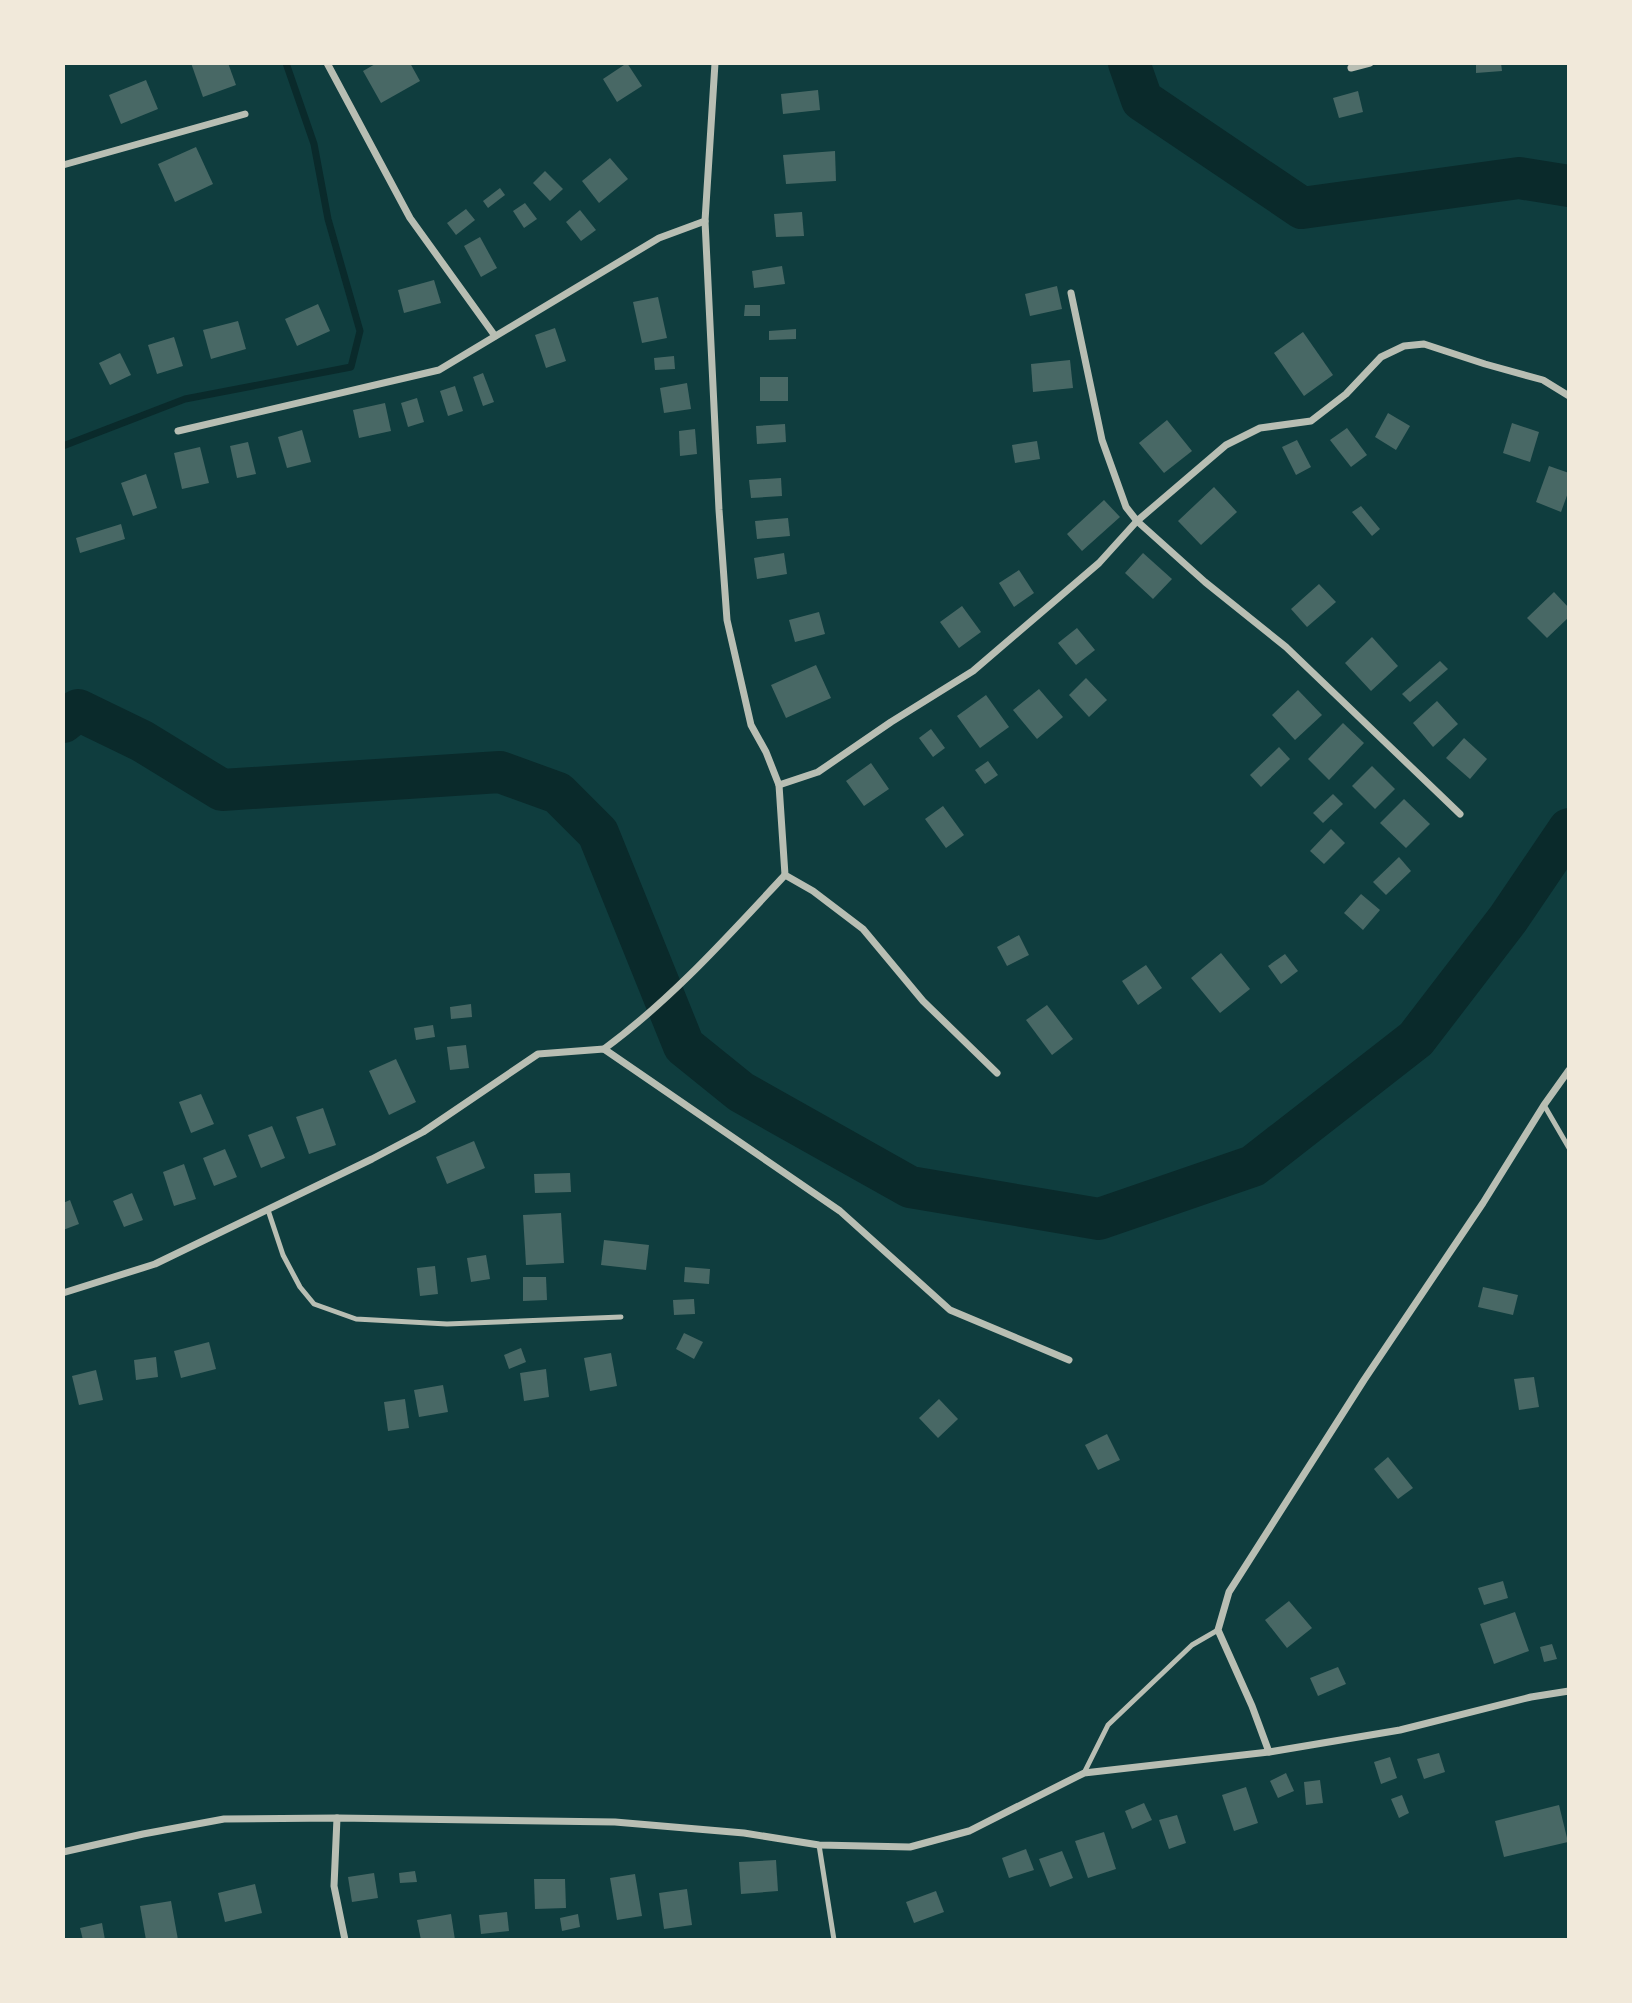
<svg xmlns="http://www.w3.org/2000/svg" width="1632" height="2003" viewBox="0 0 1632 2003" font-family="'Source Sans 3',sans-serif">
<rect width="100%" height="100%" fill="#0f3d3e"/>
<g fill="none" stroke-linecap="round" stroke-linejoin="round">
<!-- stream -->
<g stroke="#0a2a2b" stroke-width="7">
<polyline points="63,446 185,399 351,367 360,331 328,219 314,144 286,63"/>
<polyline points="63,698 78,710"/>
</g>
<!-- river -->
<g stroke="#0a2a2b" stroke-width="42">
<polyline points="1129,63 1142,100 1302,208 1519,178 1569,186"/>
<polyline points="63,722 78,710 142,741 222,790 500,772 558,793 598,833 684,1046 741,1092 910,1187 1099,1219 1253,1166 1416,1039 1508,919 1569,829"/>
</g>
</g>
<!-- building -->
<g fill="#486865">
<polygon points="191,63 228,63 236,85 203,97"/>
<polygon points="377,63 410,63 420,81 381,103 363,71"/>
<polygon points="627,63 642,86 617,102 603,79"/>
<polygon points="1476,63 1501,63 1502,71 1476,73"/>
<polygon points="146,80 158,109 121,124 109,95"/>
<polygon points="818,90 820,110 783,114 781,94"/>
<polygon points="1358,91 1363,112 1339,118 1333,98"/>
<polygon points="196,147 213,184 175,202 158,164"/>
<polygon points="835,151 836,181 786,184 783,155"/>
<polygon points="610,158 628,179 599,203 582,181"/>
<polygon points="545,171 563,189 550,201 533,183"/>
<polygon points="500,188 505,195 488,208 483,201"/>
<polygon points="525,203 537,219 524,228 513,211"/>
<polygon points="466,209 475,220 456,235 447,223"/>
<polygon points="580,210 596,230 581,241 566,222"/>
<polygon points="802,212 804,236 776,237 774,214"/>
<polygon points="480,237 497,268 481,277 464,246"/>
<polygon points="782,266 785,284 754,288 752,271"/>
<polygon points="434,280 441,303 404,313 398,290"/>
<polygon points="1057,286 1062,309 1030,316 1025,294"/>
<polygon points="658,297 667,338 642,343 633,302"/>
<polygon points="318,304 330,331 297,346 285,319"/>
<polygon points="745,305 760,305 760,316 744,316"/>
<polygon points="238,321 246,349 211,359 203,330"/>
<polygon points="555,328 566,361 546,368 535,335"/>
<polygon points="796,329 796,339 769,340 769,331"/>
<polygon points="1303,332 1333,375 1304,396 1274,353"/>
<polygon points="174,337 183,366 157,374 148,345"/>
<polygon points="120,353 131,375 110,385 99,363"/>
<polygon points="674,356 675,369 655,370 654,358"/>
<polygon points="1070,360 1073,388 1033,392 1031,364"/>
<polygon points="483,373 494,402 483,406 473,377"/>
<rect x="760" y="377" width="28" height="24"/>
<polygon points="687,383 691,409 664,413 660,388"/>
<polygon points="455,386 463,411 448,416 440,391"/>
<polygon points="417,398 424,422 408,427 401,403"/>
<polygon points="385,403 391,431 359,438 353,410"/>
<polygon points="1388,413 1410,426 1396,450 1375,437"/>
<polygon points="1167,420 1192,451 1164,473 1139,443"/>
<polygon points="1512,423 1539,432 1530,462 1503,453"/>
<polygon points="785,424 786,442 757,444 756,426"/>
<polygon points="1347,428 1367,455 1351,467 1330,440"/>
<polygon points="695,429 697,454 680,456 679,431"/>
<polygon points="302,430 311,462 287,468 278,437"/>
<polygon points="1297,440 1311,467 1296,475 1282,447"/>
<polygon points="1037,441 1040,459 1015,463 1012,445"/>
<polygon points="248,442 256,474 237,478 230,446"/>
<polygon points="200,447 209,483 182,489 174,453"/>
<polygon points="1549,466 1569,473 1569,490 1561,512 1536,502"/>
<polygon points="146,474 157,508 133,516 121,483"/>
<polygon points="781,478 782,496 751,498 749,480"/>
<polygon points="1214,487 1237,512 1201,545 1178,521"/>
<polygon points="1104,500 1120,517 1082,551 1067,534"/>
<polygon points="1361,506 1380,529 1372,536 1352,512"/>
<polygon points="788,518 790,536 757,539 755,521"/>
<polygon points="121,524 125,539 80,553 76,538"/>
<polygon points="784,553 787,574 757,579 754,558"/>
<polygon points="1143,553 1172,579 1153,599 1125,573"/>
<polygon points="1019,570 1034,593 1014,607 999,583"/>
<polygon points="1319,584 1336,602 1307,627 1291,609"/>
<polygon points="1554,592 1569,608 1569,617 1547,638 1527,618"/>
<polygon points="962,606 981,632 959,648 940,622"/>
<polygon points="819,612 825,634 795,642 789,620"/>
<polygon points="1077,628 1095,650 1076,665 1058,643"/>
<polygon points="1372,637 1398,666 1371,691 1345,663"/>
<polygon points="1440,661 1448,669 1410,702 1402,694"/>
<polygon points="816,665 831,698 786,718 771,685"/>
<polygon points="1086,678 1107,700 1089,717 1069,695"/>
<polygon points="1039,689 1063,717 1037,739 1013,710"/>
<polygon points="1298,690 1322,715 1295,740 1272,715"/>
<polygon points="986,695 1009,727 980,748 957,716"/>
<polygon points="1437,701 1458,724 1433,747 1413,723"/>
<polygon points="1343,723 1364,743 1329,780 1308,759"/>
<polygon points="931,729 945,748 933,757 919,738"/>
<polygon points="1464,738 1487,759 1470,779 1446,758"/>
<polygon points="1279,747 1290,759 1261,787 1250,775"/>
<polygon points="988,761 998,775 985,784 975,770"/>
<polygon points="871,763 889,789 864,806 846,781"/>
<polygon points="1372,766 1395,789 1375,809 1352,786"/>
<polygon points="1333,794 1343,804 1323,823 1313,813"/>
<polygon points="1404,799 1430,824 1406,848 1380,823"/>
<polygon points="943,806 964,835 946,848 925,819"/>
<polygon points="1331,829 1345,843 1324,864 1310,851"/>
<polygon points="1399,857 1411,871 1386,895 1373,882"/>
<polygon points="1361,894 1380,910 1363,930 1344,913"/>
<polygon points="1019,935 1029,955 1007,966 997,947"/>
<polygon points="1221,953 1250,989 1220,1013 1191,978"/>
<polygon points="1285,954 1298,971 1281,984 1268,966"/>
<polygon points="1146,965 1162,988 1138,1005 1122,981"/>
<polygon points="471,1004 472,1017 451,1019 450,1007"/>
<polygon points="1047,1005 1073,1039 1052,1055 1026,1020"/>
<polygon points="433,1025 435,1037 416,1040 414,1028"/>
<polygon points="466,1045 469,1068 450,1070 447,1047"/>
<polygon points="396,1059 416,1102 389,1115 369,1071"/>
<polygon points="201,1094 214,1124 191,1133 179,1102"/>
<polygon points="323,1108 336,1145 309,1154 296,1117"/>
<polygon points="272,1126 285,1158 261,1168 248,1135"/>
<polygon points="474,1141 485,1168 447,1184 436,1157"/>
<polygon points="225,1149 237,1177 214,1186 203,1158"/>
<polygon points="184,1164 196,1199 174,1206 163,1172"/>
<polygon points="570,1173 571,1192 535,1193 534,1174"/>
<polygon points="132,1193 143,1220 124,1227 113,1201"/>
<polygon points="70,1200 79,1224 63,1230 63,1203"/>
<polygon points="561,1213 564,1263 526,1265 523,1215"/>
<polygon points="604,1240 649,1245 646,1270 601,1265"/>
<polygon points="486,1255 490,1279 471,1282 467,1258"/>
<polygon points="435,1266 438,1294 420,1296 417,1268"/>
<polygon points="685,1267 710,1269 709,1284 684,1282"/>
<polygon points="523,1277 546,1277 547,1300 523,1301"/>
<polygon points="1483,1287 1518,1295 1513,1315 1478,1307"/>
<polygon points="694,1299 695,1314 674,1315 673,1300"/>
<polygon points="684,1333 703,1342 694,1359 676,1349"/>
<polygon points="209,1342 216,1369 181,1378 174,1351"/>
<polygon points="521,1348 526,1362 509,1369 504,1355"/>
<polygon points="611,1353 617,1386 590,1391 584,1358"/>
<polygon points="156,1357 158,1377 136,1380 134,1360"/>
<polygon points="546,1369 549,1397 524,1401 520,1373"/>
<polygon points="96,1370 103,1400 79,1405 72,1376"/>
<polygon points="1534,1377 1539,1407 1519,1410 1514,1379"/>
<polygon points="443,1385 448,1412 419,1417 414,1390"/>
<polygon points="405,1399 409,1428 388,1431 384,1402"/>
<polygon points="939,1399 958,1419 938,1438 919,1418"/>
<polygon points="1107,1434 1120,1460 1098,1470 1085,1445"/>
<polygon points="1388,1457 1413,1488 1398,1499 1374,1469"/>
<polygon points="1503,1581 1508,1598 1484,1605 1478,1588"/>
<polygon points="1289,1601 1312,1628 1287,1648 1265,1620"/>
<polygon points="1515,1612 1529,1651 1494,1664 1480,1624"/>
<polygon points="1552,1644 1557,1659 1544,1662 1540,1647"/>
<polygon points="1338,1667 1346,1684 1318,1696 1310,1678"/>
<polygon points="1439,1753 1445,1772 1424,1779 1417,1759"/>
<polygon points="1390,1757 1397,1778 1381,1784 1374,1762"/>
<polygon points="1286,1773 1294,1791 1278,1798 1270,1781"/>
<polygon points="1320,1780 1323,1803 1306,1805 1304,1782"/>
<polygon points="1246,1787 1258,1823 1234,1831 1222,1795"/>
<polygon points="1402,1795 1409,1813 1399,1818 1391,1799"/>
<polygon points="1144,1803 1152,1820 1132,1829 1125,1811"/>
<polygon points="1559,1805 1568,1842 1504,1857 1495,1821"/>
<polygon points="1177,1815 1186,1843 1169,1849 1159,1820"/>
<polygon points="1104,1832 1116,1869 1088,1878 1075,1841"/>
<polygon points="1026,1849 1034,1870 1009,1878 1002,1858"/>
<polygon points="1062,1851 1073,1878 1050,1887 1039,1859"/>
<polygon points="776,1860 778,1891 741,1894 739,1862"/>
<polygon points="415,1871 417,1882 400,1883 399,1873"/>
<polygon points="374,1873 378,1898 352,1902 348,1877"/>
<polygon points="635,1874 642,1916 617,1920 610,1878"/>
<polygon points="534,1879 565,1879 566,1908 535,1909"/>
<polygon points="255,1884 262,1913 225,1922 218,1893"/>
<polygon points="687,1889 692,1925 664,1929 659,1893"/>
<polygon points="936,1891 944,1912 914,1923 906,1902"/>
<polygon points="171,1901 178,1940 146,1940 140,1906"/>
<polygon points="507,1912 509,1931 481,1934 479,1915"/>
<polygon points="451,1914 455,1940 421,1940 417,1920"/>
<polygon points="578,1914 580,1927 562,1931 560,1918"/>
<polygon points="102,1923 105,1940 83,1940 80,1928"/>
</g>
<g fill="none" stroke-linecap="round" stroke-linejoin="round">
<!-- service -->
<g stroke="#b8beb3" stroke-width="5">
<polyline points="1544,1105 1569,1148"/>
<polyline points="268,1210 283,1255 300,1287 314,1304 356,1319 447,1324 621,1317"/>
<polyline points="1084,1773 1108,1725 1192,1645 1218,1630"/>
<polyline points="819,1845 834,1940"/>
</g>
<!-- minor -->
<g stroke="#b8beb3" stroke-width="7">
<polyline points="327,63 410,218 495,336"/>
<polyline points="715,63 705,221 719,510 727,620 751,725 766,752 779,785 785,875 813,891 863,929 923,1001 997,1073"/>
<polyline points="1351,68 1370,63"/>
<polyline points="63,165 245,114"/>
<polyline points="1071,293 1102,440 1126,507 1137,521 1205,582 1286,647 1460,814"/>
<polyline points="178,431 439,370 659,238 705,221"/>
<polyline points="779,785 818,772 891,722 973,671 1099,563 1137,521 1226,445 1260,428 1311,421 1346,394 1381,357 1404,346 1424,344 1485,364 1543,380 1569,396"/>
<path d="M604 1049C672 999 728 936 785 875"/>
<polyline points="63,1293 155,1264 372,1159 423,1132 538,1054 604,1049 840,1211 950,1310 1069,1360"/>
<polyline points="1269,1752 1252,1706 1218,1630 1229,1592 1364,1380 1483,1203 1544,1105 1569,1070"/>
<polyline points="337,1818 334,1886 345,1940"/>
<polyline points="63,1852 143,1834 224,1819 337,1818 615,1822 744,1833 819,1845 910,1847 969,1831 1084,1773 1269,1752 1400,1730 1531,1697 1569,1691"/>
</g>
</g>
<!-- border -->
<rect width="1632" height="2003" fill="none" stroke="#f1e9da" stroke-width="130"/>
</svg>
